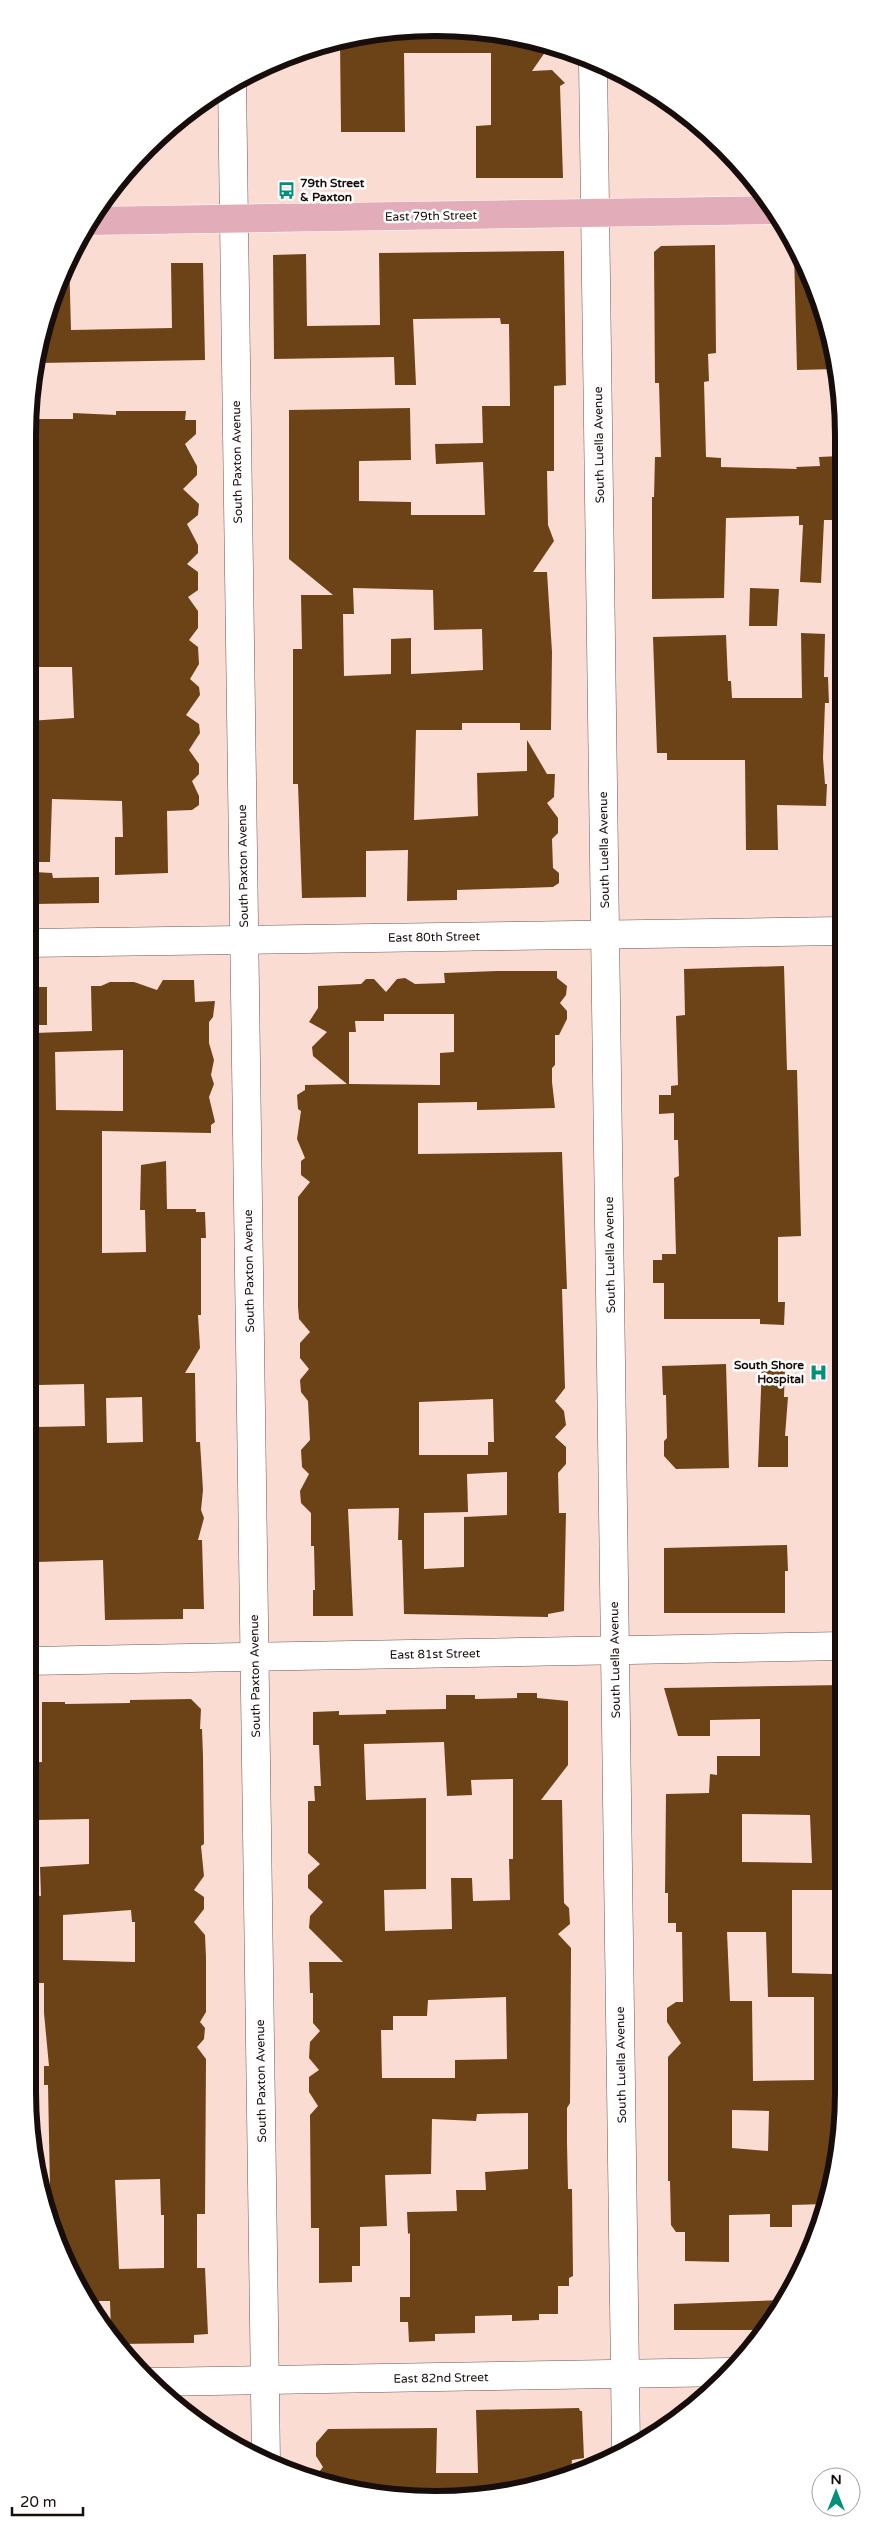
<svg xmlns="http://www.w3.org/2000/svg" width="871" height="2527" viewBox="0 0 871 2527" font-family="'Varela Round',sans-serif">
<rect width="100%" height="100%" fill="#fbdcd3"/>
<!-- building -->
<g fill="#6c4317" fill-rule="evenodd">
<polygon points="462,28 541,41 550,45 532,71 552,70 565,83 560,86 563,178 476,178 476,126 491,125 491,53 404,53 405,132 341,132 340,41 382,31"/>
<polygon points="715,245 716,353 708,354 709,381 704,382 706,457 721,458 721,467 797,469 796,467 820,466 819,457 840,456 840,520 824,520 821,583 800,582 803,525 799,525 799,516 726,518 724,598 652,599 652,497 654,497 655,457 661,457 659,383 655,383 654,252 661,246"/>
<path d="M564 251 566 385 554 386V471H547L548 525 554 541 533 572H547L552 652 551 730H520V723H462V730H416L414 820 478 816 477 773 527 771V740L547 774H555L554 797 547 803 558 818V833L552 839 553 868 559 873V883L553 887 457 890V900L407 901 408 850 366 851V897L302 898 298 784H293V649H302L301 595H333L289 559V410L410 408 411 460 359 461V501L411 502V515H485L483 462 436 464 435 444 483 443 482 406H510L509 324H501L500 318 413 319 416 385H395L394 357 274 359 273 255 306 254 307 326 380 325 379 253ZM353 588 433 590 434 630 482 629 483 670 411 674V638L391 639V674L344 676 343 614H354Z"/>
<polygon points="794,251 798,251 802,255 836,369 797,370"/>
<polygon points="69,257 71,330 172,328 171,263 203,263 205,360 39,363 41,330"/>
<polygon points="116,411 186,411 185,420 196,420 196,434 185,444 197,466 197,475 183,489 199,504 198,515 187,524 198,545 198,553 187,564 198,572 198,590 188,597 198,611 198,628 189,640 198,647 199,664 190,679 199,687 200,695 186,715 199,724 200,733 189,750 199,764 199,774 192,781 199,796 199,805 192,810 167,811 168,873 115,875 115,837 123,837 122,801 52,799 50,862 28,862 28,721 74,718 72,667 28,667 28,436 30,419 73,419 73,413 116,415"/>
<polygon points="750,588 779,589 777,626 749,626"/>
<polygon points="801,633 825,634 824,677 828,677 829,703 825,703 823,758 825,784 827,784 826,806 777,805 778,850 746,850 745,760 667,760 667,753 657,753 653,637 726,635 728,681 731,681 732,698 802,698"/>
<polygon points="34,872 52,873 53,878 99,877 99,903 34,904"/>
<polygon points="784,966 787,1070 797,1070 801,1236 778,1237 778,1302 785,1302 784,1325 760,1324 760,1319 664,1319 664,1283 653,1283 653,1260 662,1260 662,1254 676,1254 674,1178 679,1176 678,1140 674,1140 674,1113 659,1114 659,1095 671,1095 671,1086 678,1085 676,1016 685,1015 684,969"/>
<path d="M497 971H557V978L567 986 566 995 560 1003 567 1011V1019L559 1035H555V1065L552 1068V1082L555 1108 477 1110V1102L418 1103V1154L562 1152 567 1289H562L565 1388 555 1401 564 1411 566 1425 555 1437 566 1447V1464L558 1473 559 1513H566L564 1611 548 1614V1617L404 1614 402 1540H398L399 1508 348 1509 353 1616H313V1590H315L314 1546H311V1513L301 1503 300 1491 309 1474 302 1467 301 1450 310 1440 308 1401 301 1392 300 1380 309 1369 300 1358V1343L310 1332 299 1319 298 1307V1197L310 1182 301 1175V1161L305 1158 297 1139 301 1111 298 1109 297 1095 305 1090V1085L347 1084 313 1056 312 1047 327 1032 309 1022 318 1008V986L361 984 366 979H374L386 992 397 979 405 978 415 984 445 983 444 973ZM384 1014H454V1052L440 1053V1085L349 1084V1032H356L355 1021H384ZM493 1399 494 1442H488V1455H419V1402ZM507 1472V1515L464 1517V1567L424 1569V1513L468 1512 467 1474Z"/>
<path d="M163 980H194L195 1002 215 1001 213 1017 209 1022V1043L214 1060 211 1075 214 1084 209 1097 215 1122 211 1125V1133L102 1131V1253L146 1252 145 1210H140L141 1165 166 1161 167 1209H196V1212H205L206 1238H201V1315H198L200 1348 185 1373H195L196 1442H200L203 1490 201 1510 204 1518 198 1540H202L204 1609H183V1619L105 1620 103 1560 36 1562V1513H30V1492L34 1491 37 1427 85 1426 84 1384 38 1385 36 1310H29L28 1276V1250H34V1215H38L34 1033 92 1031 91 986H101L110 982H134L157 990ZM123 1050V1111L56 1110 55 1052ZM142 1397 143 1442 107 1443 106 1398Z"/>
<rect x="28" y="987" width="19" height="38"/>
<polygon points="726,1364 729,1468 676,1469 664,1456 664,1441 667,1438 666,1395 663,1395 662,1366"/>
<polygon points="762,1365 785,1367 784,1397 788,1397 785,1436 788,1436 788,1467 758,1467"/>
<polygon points="787,1545 788,1571 785,1571 785,1613 664,1613 664,1548"/>
<path d="M843 1685V1716H832V1756H837V1790H843V1816H835L839 1890H792V1973L832 1974V2026H838V2119H833L834 2167 830 2197 826 2204 792 2205V2227H770V2214L729 2215V2262L685 2261V2232H676L671 2225 670 2181H668V2057L681 2043 667 2022V2008L676 2002H683L682 1932H676V1923H668V1893H665L666 1794 709 1793 710 1774 717 1775V1756H760V1719L710 1720V1736H678L664 1688ZM742 1814 810 1815 812 1863 742 1862ZM727 1932H766L768 1997H814V2080L753 2081 752 2001H730ZM732 2110 769 2111 768 2151 732 2148Z"/>
<path d="M517 1693H537V1698L568 1701V1765L541 1800H562L564 1903 569 1908 570 1924 558 1934 571 1948V1956L570 2103 567 2108V2143L568 2189H572L573 2276 569 2278V2286H558V2314H539V2320L512 2321V2315L475 2316V2333L435 2334V2341L409 2342 408 2322H400V2297H410V2233L408 2234 407 2212 457 2211 456 2190H486L485 2172 528 2169V2113L477 2114 476 2121 432 2119 431 2174 385 2175 387 2226 360 2227V2266H352V2282L319 2283V2228H311L310 2115 318 2106 309 2092V2077L319 2070 309 2058 310 2042 320 2031 313 2023V1993H310L309 1962H343L309 1928 310 1916 323 1902 308 1888V1875L320 1864 308 1853V1801H315L314 1786H321L319 1745H313V1712L339 1711V1715L386 1714V1710L446 1709V1695H475V1699L517 1698ZM444 1742 447 1796 472 1795 471 1780 513 1779V1859H509L510 1900 473 1901 472 1878H451L452 1929 385 1931 384 1890 426 1889V1798L366 1800 364 1744ZM506 1997 507 2059 455 2060V2078H382L381 2030H393V2016H427L428 2000Z"/>
<path d="M191 1699 201 1709 200 1729H202L203 1756 204 1844 201 1846 204 1876 194 1890 204 1897V1909L194 1922 205 1935 206 1957V2012L200 2022 205 2028 204 2039 197 2047 206 2059 205 2214H197V2268H205L208 2334 194 2335V2343L119 2344 111 2332 110 2301H92L58 2247 47 2210V2188H50L48 2085H44V2066H49L44 2013V1983H33V1895L41 1896 40 1867 89 1864V1819L36 1820 35 1785 28 1786V1763L42 1762V1702H65V1704L130 1703V1700ZM131 1910 132 1922H135V1962L63 1960V1915ZM160 2179 161 2215H164V2268L119 2269 115 2180Z"/>
<polygon points="783,2300 775,2318 765,2330 674,2330 674,2304"/>
<polygon points="579,2408 580,2411 582,2411 584,2458 572,2460 571,2472 541,2486 493,2494 434,2495 434,2498 383,2496 316,2476 323,2467 316,2456 316,2443 328,2429 437,2428 436,2473 478,2473 476,2410"/>
</g>
<g fill="none" stroke-linecap="round" stroke-linejoin="round">
<defs>
<g id="minor">
<polyline points="593,63 626,2447"/>
<polyline points="232,82 266,2461"/>
<polyline points="28,943 841,931"/>
<polyline points="28,1661 843,1646"/>
<polyline points="152,2382 730,2372"/>
</g>
<polyline id="major" points="91,221 772,210"/>
</defs>
<!-- minor casing -->
<use href="#minor" stroke="#70564f" stroke-width="29"/>
<!-- major casing -->
<use href="#major" stroke="#fff" stroke-width="29"/>
<!-- minor -->
<use href="#minor" stroke="#fff" stroke-width="28"/>
<!-- major -->
<use href="#major" stroke="#e2adb8" stroke-width="28"/>
</g>
<!-- icons -->
<defs>
<symbol id="bus-bare" viewBox="-9 -9 18 18"><path d="M-5-6H5V4H4V6H2V4H-2V6H-4V4H-5ZM-3.5-4V0h7V-4ZM-3.5 1.2v1.5H-2V1.2ZM2 1.2v1.5H3.5V1.2Z" fill="#03907b" stroke="#fff" stroke-width="2.5" paint-order="stroke"/></symbol>
<symbol id="hospital-bare" viewBox="-9 -9 18 18"><path d="M-5-5h3v3.5h4V-5h3V5h-3V1.5h-4V5h-3Z" fill="#03907b" stroke="#fff" stroke-width="2.5" paint-order="stroke"/></symbol>
</defs>
<g fill-rule="evenodd">
<use href="#bus-bare" x="274" y="178" width="25" height="25"/>
<use href="#hospital-bare" x="806" y="1360" width="25" height="25"/>
</g>
<g text-anchor="middle" dominant-baseline="central" stroke-width="5" stroke-linejoin="round" paint-order="stroke">
<!-- poi labels -->
<g font-size="12" font-weight="bold" fill="#170d0a" stroke="#fff" text-anchor="start">
<text x="300" y="183">79th Street<tspan x="300" dy="14">&amp; Paxton</tspan></text>
<text x="804" y="1365" text-anchor="end">South Shore<tspan x="804" dy="14">Hospital</tspan></text>
</g>
<!-- street labels -->
<g font-size="12" fill="#170d0a" stroke="#fff">
<text transform="translate(431 216) rotate(-1)">East 79th Street</text>
<text transform="translate(599 445) rotate(-91)">South Luella Avenue</text>
<text transform="translate(237 462) rotate(-91)">South Paxton Avenue</text>
<text transform="translate(604 850) rotate(-91)">South Luella Avenue</text>
<text transform="translate(243 866) rotate(-91)">South Paxton Avenue</text>
<text transform="translate(434 937) rotate(-1)">East 80th Street</text>
<text transform="translate(610 1255) rotate(-91)">South Luella Avenue</text>
<text transform="translate(249 1271) rotate(-91)">South Paxton Avenue</text>
<text transform="translate(435 1654) rotate(-1)">East 81st Street</text>
<text transform="translate(615 1660) rotate(-91)">South Luella Avenue</text>
<text transform="translate(255 1676) rotate(-91)">South Paxton Avenue</text>
<text transform="translate(621 2065) rotate(-91)">South Luella Avenue</text>
<text transform="translate(261 2081) rotate(-91)">South Paxton Avenue</text>
<text transform="translate(441 2378) rotate(-1)">East 82nd Street</text>
</g>
</g>
<!-- crop -->
<path d="M0 0H871V2527H0ZM435 36H436A399 399 0 0 1 835 435V2092A399 399 0 0 1 436 2491H435A399 399 0 0 1 36 2092V435A399 399 0 0 1 435 36Z" fill="#fff" fill-rule="evenodd"/>
<path fill="none" stroke="#170d0a" stroke-width="6" d="M435 36H436A399 399 0 0 1 835 435V2092A399 399 0 0 1 436 2491H435A399 399 0 0 1 36 2092V435A399 399 0 0 1 435 36Z"/>
<!-- north arrow -->
<g transform="translate(836 2492)"><circle r="24" fill="#ffffff" stroke="#a29e9d"/>
<path d="M0-4L9 19L0 12L-9 19Z" fill="#03907b"/>
<text y="-8" font-size="14" font-weight="bold" text-anchor="middle" fill="#170d0a">N</text>
</g>
<!-- scale -->
<path d="M12 2507v8h71v-8" fill="none" stroke="#170d0a" stroke-width="2.5"/>
<text x="20" y="2507" font-size="15" fill="#170d0a" stroke="#ffffff" stroke-width="4" paint-order="stroke">20 m</text>
</svg>
